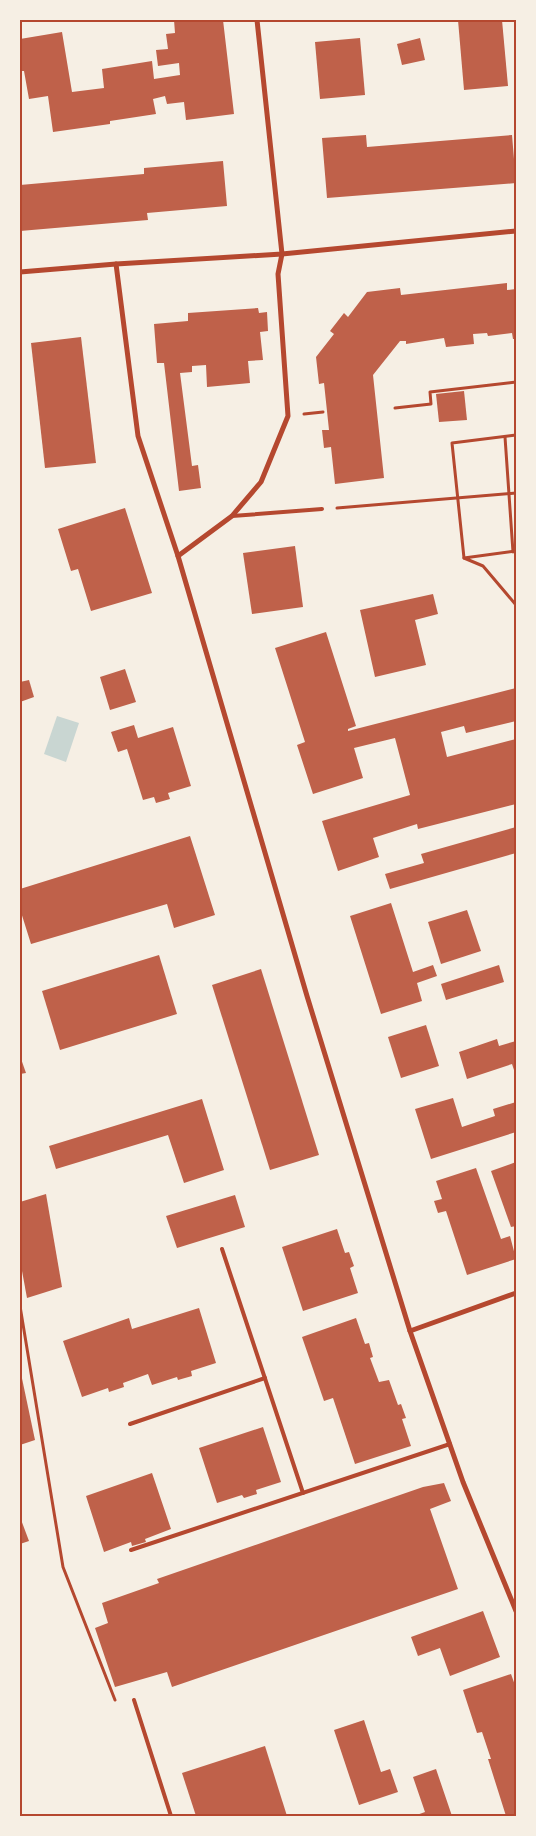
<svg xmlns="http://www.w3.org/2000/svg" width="536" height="1836" viewBox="0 0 536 1836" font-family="'Zilla Slab',serif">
<rect width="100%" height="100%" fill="#f6efe4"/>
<!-- water -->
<polygon fill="#c9d6d2" points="57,716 79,723 66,762 44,754"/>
<!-- building -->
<g fill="#bf614a">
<polygon points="174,20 223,20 234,114 186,120 184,102 167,104 165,96 153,99 156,114 110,121 110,124 53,132 48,96 29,99 24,71 20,71 20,59 22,58 20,39 62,32 72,92 104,88 102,69 152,61 154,79 180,75 179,63 158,66 156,50 168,49 166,34 175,33"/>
<polygon points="458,20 502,20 508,86 464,90"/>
<polygon points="360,38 365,95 320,99 315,42"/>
<polygon points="420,38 425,60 402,65 397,44"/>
<polygon points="366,135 367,147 512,135 516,183 327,198 322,138"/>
<polygon points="223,161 227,206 147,213 148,220 20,231 20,185 144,174 144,168"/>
<polygon points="507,283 507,290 516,289 516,339 513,339 512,333 488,336 487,333 473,334 474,344 446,347 444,338 406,344 406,341 400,341 373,375 384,478 335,484 331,447 324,448 322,430 329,430 324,383 319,384 316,357 334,334 330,331 344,313 348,317 367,292 400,288 401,295"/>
<polygon points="258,308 259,313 267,312 268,331 260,332 263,360 248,361 250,383 207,387 206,365 192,366 192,372 180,373 192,466 198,465 201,488 179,491 164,363 157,363 154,324 188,321 188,313"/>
<polygon points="81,337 96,463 45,468 31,343"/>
<polygon points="464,391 467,420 439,422 436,394"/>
<polygon points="125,508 152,593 91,611 78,569 71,571 58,529"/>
<polygon points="295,546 303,607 252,614 243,553"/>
<polygon points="433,594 438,614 415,620 426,665 375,677 360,610"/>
<polygon points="326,632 356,726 348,729 348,731 516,688 516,721 466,733 464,726 441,732 447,757 516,739 516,804 418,829 417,824 373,838 379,857 338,871 322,821 410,795 395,738 354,748 363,778 313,794 297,745 305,742 275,648"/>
<polygon points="125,669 136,702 110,710 100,677"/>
<polygon points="29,680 34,697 20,702 20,682"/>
<polygon points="134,725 138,738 173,727 191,786 168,793 170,799 156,803 154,797 143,800 127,749 118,752 111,732"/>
<polygon points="516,827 516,853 390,889 385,874 424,863 421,854"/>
<polygon points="190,836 215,915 174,928 167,904 31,944 20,909 20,889"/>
<polygon points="391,903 413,972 433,965 437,976 417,983 422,1001 381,1014 350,916"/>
<polygon points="467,910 481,951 441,964 428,922"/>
<polygon points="159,955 177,1014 60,1050 42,991"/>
<polygon points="499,965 504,982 446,1000 441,984"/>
<polygon points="261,969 319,1155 270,1170 212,985"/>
<polygon points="426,1025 439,1066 401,1078 388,1037"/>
<polygon points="497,1039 499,1046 516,1041 516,1076 512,1064 467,1079 459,1052"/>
<polygon points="20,1056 26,1073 20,1074"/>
<polygon points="453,1098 462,1127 495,1116 493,1109 516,1102 516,1132 431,1159 415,1109"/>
<polygon points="202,1099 224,1170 184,1183 168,1135 56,1169 49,1146"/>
<polygon points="516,1162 516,1226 511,1227 491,1171"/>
<polygon points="476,1168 501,1239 510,1236 516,1259 467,1275 446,1211 438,1213 434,1201 442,1199 436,1181"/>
<polygon points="46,1194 62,1287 27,1298 20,1260 20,1202"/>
<polygon points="235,1195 245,1227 177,1248 166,1216"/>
<polygon points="337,1229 345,1253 349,1252 354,1266 350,1268 358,1293 303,1311 282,1247"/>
<polygon points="199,1308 216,1363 191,1371 192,1376 178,1380 177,1377 152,1385 148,1374 123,1383 124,1387 109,1392 108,1388 82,1397 63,1341 129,1318 132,1329"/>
<polygon points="356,1318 365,1344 369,1343 373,1357 370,1358 379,1382 389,1380 398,1405 401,1404 406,1418 402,1419 411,1446 355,1464 333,1398 324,1401 302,1337"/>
<polygon points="20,1369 35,1440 20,1445"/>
<polygon points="263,1427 281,1482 256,1490 257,1494 244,1498 242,1495 217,1503 199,1448"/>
<polygon points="152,1473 171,1529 145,1539 146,1542 132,1546 131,1542 104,1552 86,1496"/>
<polygon points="444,1483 451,1501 430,1509 458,1589 172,1687 167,1672 115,1687 95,1628 108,1623 102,1603 159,1583 157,1579 423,1487"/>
<polygon points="20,1517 29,1541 20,1544"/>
<polygon points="483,1611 500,1657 450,1676 440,1648 418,1656 411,1637"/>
<polygon points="511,1674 516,1688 516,1816 506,1816 488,1759 491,1759 482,1732 477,1733 463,1690"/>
<polygon points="364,1720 381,1772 390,1769 398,1792 359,1805 334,1730"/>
<polygon points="265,1746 287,1816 196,1816 182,1773"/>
<polygon points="436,1769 452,1816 414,1816 425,1812 413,1777"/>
</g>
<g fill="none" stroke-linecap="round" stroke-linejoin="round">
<!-- path -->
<g stroke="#b5482f" stroke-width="3">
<polyline points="395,408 431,404 430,392 516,382"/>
<polyline points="304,414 323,412"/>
<polyline points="505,437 513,552"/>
<polyline points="337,508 516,493"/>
<polyline points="516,551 464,558 483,566 516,605"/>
<polyline points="464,558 452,443 516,435"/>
<polyline points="20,1306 63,1567 115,1700"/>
</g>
<!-- service -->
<g stroke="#b5482f" stroke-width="4">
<polyline points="232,516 322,509"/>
<polyline points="222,1249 303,1493"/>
<polyline points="130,1424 265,1378"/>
<polyline points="131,1550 450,1444"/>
<polyline points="134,1700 171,1816"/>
</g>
<!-- minor -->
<g stroke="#b5482f" stroke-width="5">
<polyline points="116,264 138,436 178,556 307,996 410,1331 463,1482 516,1611"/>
<polyline points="20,272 116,264 282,254 516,231"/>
<polyline points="178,556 232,516 261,482 288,416 278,274 282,254 257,20"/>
<polyline points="410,1331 516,1293"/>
</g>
</g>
<!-- border -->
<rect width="536" height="1836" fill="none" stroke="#f6efe4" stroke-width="42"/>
<rect x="21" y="21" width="494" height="1794" fill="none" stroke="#b5482f" stroke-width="2"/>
</svg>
